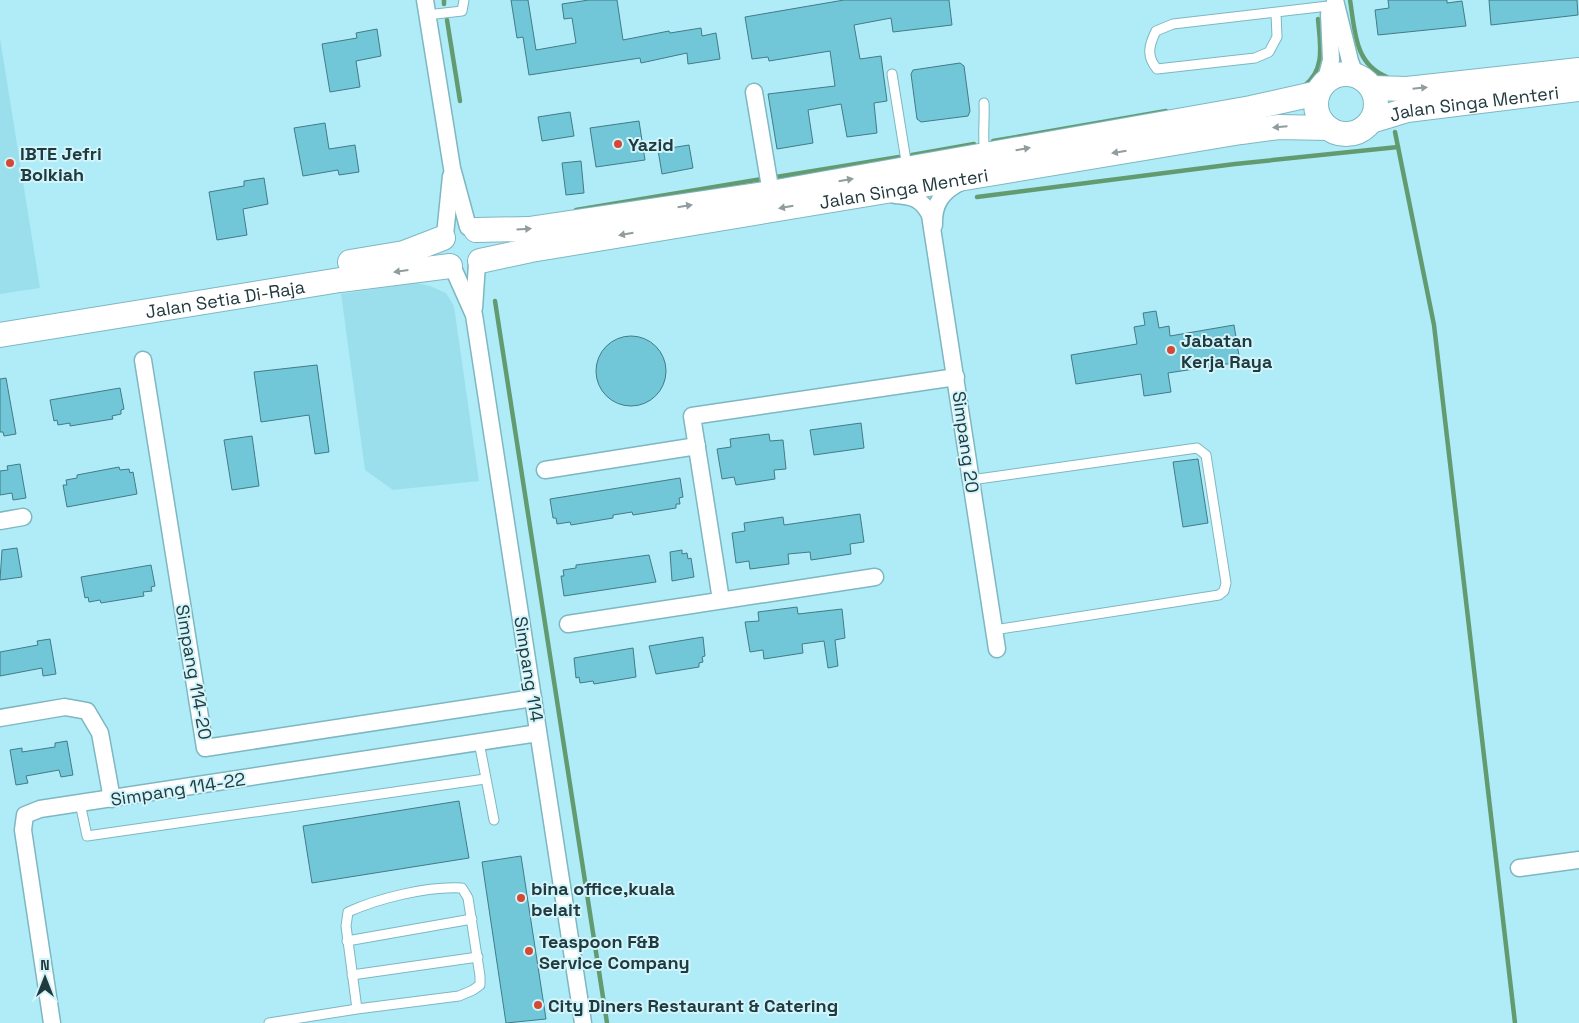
<svg xmlns="http://www.w3.org/2000/svg" width="1579" height="1023" viewBox="0 0 1579 1023" font-family="'Space Grotesk',sans-serif">
<rect width="100%" height="100%" fill="#b0ecf8"/>
<!-- built -->
<g fill="#9bdfed">
<polygon points="0,38 40,288 0,294"/>
<polygon points="416,283 430,286 446,293 454,306 479,481 393,490 365,470 341,294"/>
</g>
<g fill="none" stroke-linecap="round" stroke-linejoin="round">
<!-- stream -->
<g stroke="#639b71" stroke-width="4.5">
<polyline points="444,0 444,4"/>
<path d="M1350 0C1355 30 1354 64 1387 77"/>
<polyline points="447,20 460,101"/>
<path d="M1304 86C1326 70 1320 43 1318 19"/>
<polyline points="1395,132 1434,325 1515,1023"/>
<polyline points="993,141 1166,111"/>
<polyline points="912,155 974,144"/>
<polyline points="776,177 899,157"/>
<polyline points="977,197 1235,164 1398,147"/>
<polyline points="576,210 762,179"/>
<polyline points="495,301 607,1023"/>
</g>
</g>
<!-- building -->
<g fill="#71c7d7" stroke="#427b86">
<polygon points="511,0 528,0 536,50 576,43 572,18 564,19 562,4 589,0 617,0 623,40 669,31 670,33 701,28 702,36 716,33 720,59 688,64 687,53 641,63 640,58 529,75 523,37 517,38"/>
<polygon points="844,0 949,0 952,25 893,32 891,18 854,25 860,59 881,56 887,101 874,103 877,133 847,137 841,104 808,110 813,143 777,149 768,94 835,86 830,51 769,61 768,57 752,59 745,17"/>
<polygon points="1388,0 1447,0 1447,3 1462,1 1466,26 1378,35 1375,10 1389,8"/>
<polygon points="1489,0 1577,0 1578,15 1491,25"/>
<polygon points="377,29 381,56 356,61 360,87 330,92 322,44 357,38 356,33"/>
<polygon points="960,63 964,66 970,111 968,116 921,122 917,119 911,74 913,70"/>
<polygon points="570,112 574,136 542,141 538,117"/>
<polygon points="639,121 645,160 596,167 590,128"/>
<polygon points="325,123 329,149 355,145 359,172 339,175 338,170 303,176 294,128"/>
<polygon points="689,145 693,168 662,174 658,150"/>
<polygon points="581,161 584,193 566,195 562,163"/>
<polygon points="264,178 268,204 243,209 247,235 217,240 209,192 244,186 244,181"/>
<polygon points="1156,311 1159,328 1169,326 1170,336 1234,325 1240,362 1168,373 1171,392 1144,396 1141,374 1076,384 1071,355 1137,344 1134,327 1145,325 1143,313"/>
<circle cx="631" cy="371" r="35"/>
<polygon points="317,365 329,452 315,454 309,415 261,422 254,372"/>
<polygon points="6,378 16,434 4,436 3,432 0,432 0,379"/>
<polygon points="120,388 124,409 121,410 121,414 112,416 113,419 70,426 70,423 58,425 57,420 54,421 50,400"/>
<polygon points="861,423 864,448 814,455 810,430"/>
<polygon points="769,434 770,441 783,440 786,469 774,470 775,479 736,485 734,477 722,479 717,449 731,447 730,439"/>
<polygon points="252,436 259,486 232,490 224,440"/>
<polygon points="1198,459 1208,523 1183,527 1173,462"/>
<polygon points="20,464 26,498 13,500 12,493 0,495 0,471 8,470 7,466"/>
<polygon points="119,467 120,470 129,469 130,473 133,472 137,494 67,507 63,485 67,485 66,480 77,478 77,475"/>
<polygon points="680,478 683,497 679,498 680,504 676,504 676,508 633,515 632,512 613,515 613,518 571,525 570,522 557,524 556,518 553,518 550,499"/>
<polygon points="860,514 864,542 850,544 851,554 811,560 810,552 788,554 789,564 750,569 749,561 736,563 732,533 745,531 744,523 783,517 784,525"/>
<polygon points="17,548 22,577 0,580 2,550"/>
<polygon points="682,550 682,554 687,553 688,559 691,558 694,577 672,581 670,552"/>
<polygon points="649,555 656,582 564,596 561,576 564,576 563,570 576,568 576,565"/>
<polygon points="151,565 155,586 151,587 152,591 143,592 144,596 101,603 100,600 89,602 88,597 85,598 81,577"/>
<polygon points="797,607 798,614 842,609 845,638 835,640 838,666 828,668 824,641 802,644 803,653 764,659 763,650 750,652 745,622 759,621 758,612"/>
<polygon points="703,637 705,656 702,657 703,662 699,663 699,667 656,674 649,646"/>
<polygon points="50,639 56,674 43,676 42,668 0,676 0,652 38,645 37,641"/>
<polygon points="633,648 636,677 594,684 593,681 580,683 579,677 576,678 574,658"/>
<polygon points="67,741 73,775 61,777 59,770 26,776 28,783 16,785 10,750 22,748 22,752 55,747 55,743"/>
<polygon points="459,801 469,858 312,883 303,826"/>
<polygon points="521,856 546,1019 506,1023 482,862"/>
</g>
<g fill="none" stroke-linecap="round" stroke-linejoin="round">
<defs>
<g id="service">
<path d="M1276 13 1277 37 1269 52 1255 58 1157 69C1146 56 1149 45 1156 31L1173 24 1328 6"/>
<polyline points="427,15 462,11 464,0"/>
<polyline points="892,74 907,167"/>
<path d="M984 103C985 120 982 137 985 155"/>
<polyline points="971,480 1197,448 1206,455 1226,583 1224,591 1219,595 994,630"/>
<polyline points="479,742 494,820"/>
<polyline points="80,803 87,836 485,779"/>
<polyline points="347,941 472,919"/>
<polyline points="352,975 478,957"/>
<path d="M269 1023 357 1009 459 996 473 990 480 985V976L468 898 462 888C428 886 379 898 348 912L346 926 357 1009"/>
</g>
<g id="minor">
<polyline points="425,0 452,168 468,227"/>
<polyline points="1335,0 1350,61 1353,69 1364,80"/>
<polyline points="1325,83 1331,60 1329,14"/>
<polyline points="754,92 771,193"/>
<path d="M895 195C913 196 922 199 930 215L997 649"/>
<path d="M934 225C933 204 942 191 961 182"/>
<polyline points="445,235 451,176"/>
<polyline points="453,268 474,315 583,1023"/>
<polyline points="474,308 477,264"/>
<polyline points="143,360 205,748 533,698"/>
<polyline points="545,470 697,446"/>
<polyline points="0,521 23,517"/>
<polyline points="721,600 692,416 956,377"/>
<polyline points="568,624 875,577"/>
<polyline points="0,718 65,707 87,711 100,733 112,799"/>
<polyline points="1519,868 1579,860"/>
<polyline points="52,1023 23,830 25,815 40,809 538,733"/>
</g>
<g id="secondary">
<circle cx="1346" cy="104" r="30"/>
<polyline points="1372,88 1407,89 1579,70"/>
<path id="s1" d="M1371 121 1407 110 1579 89"/>
<polyline points="476,230 529,229 771,193 1251,108 1318,93"/>
<path id="s2" d="M480 261 531 250 1241 132 1279 127 1328 128"/>
<polyline points="350,262 404,253 443,238"/>
<path id="s3" d="M0 335 340 280 450 266"/>
</g>
</defs>
<!-- service casing -->
<use href="#service" stroke="#7db7c2" stroke-width="11"/>
<!-- minor casing -->
<use href="#minor" stroke="#7db7c2" stroke-width="19"/>
<!-- secondary casing -->
<use href="#secondary" stroke="#7db7c2" stroke-width="26"/>
<!-- service -->
<use href="#service" stroke="#fff" stroke-width="9"/>
<!-- minor -->
<use href="#minor" stroke="#fff" stroke-width="16"/>
<!-- secondary -->
<use href="#secondary" stroke="#fff" stroke-width="24"/>
</g>
<!-- one-way arrows -->
<defs><path id="oneway-solid" d="M-6-.8H1V-3.2L6.5 0L1 3.2V.8H-6Z" transform="scale(1.25)"/></defs>
<g fill="#909c9e">
<use href="#oneway-solid" transform="translate(1420 88) rotate(-6)"/>
<use href="#oneway-solid" transform="translate(1280 127) rotate(175)"/>
<use href="#oneway-solid" transform="translate(1023 149) rotate(-10)"/>
<use href="#oneway-solid" transform="translate(1119 152) rotate(171)"/>
<use href="#oneway-solid" transform="translate(846 180) rotate(-10)"/>
<use href="#oneway-solid" transform="translate(685 206) rotate(-9)"/>
<use href="#oneway-solid" transform="translate(786 207) rotate(170)"/>
<use href="#oneway-solid" transform="translate(524 229) rotate(-4)"/>
<use href="#oneway-solid" transform="translate(626 234) rotate(170)"/>
<use href="#oneway-solid" transform="translate(401 271) rotate(172)"/>
</g>
<!-- markers -->
<g fill="#d54934" stroke="#d2f4fb" stroke-width="2">
<circle cx="618" cy="144" r="5"/>
<circle cx="10" cy="163" r="5"/>
<circle cx="1171" cy="350" r="5"/>
<circle cx="521" cy="898" r="5"/>
<circle cx="529" cy="951" r="5"/>
<circle cx="538" cy="1005" r="5"/>
</g>
<g text-anchor="middle" dominant-baseline="central" stroke-width="4" stroke-linejoin="round" paint-order="stroke">
<!-- street labels -->
<g font-size="18" fill="#213a3e" stroke="#d2f4fb">
<text stroke="none"><textPath href="#s1" startOffset="105">Jalan Singa Menteri</textPath></text>
<text stroke="none"><textPath href="#s2" startOffset="430">Jalan Singa Menteri</textPath></text>
<text stroke="none"><textPath href="#s3" startOffset="228">Jalan Setia Di-Raja</textPath></text>
<text transform="translate(966 442) rotate(82)">Simpang 20</text>
<text transform="translate(529 669) rotate(81)">Simpang 114</text>
<text transform="translate(194 672) rotate(80)">Simpang 114-20</text>
<text transform="translate(178 789) rotate(-9)">Simpang 114-22</text>
</g>
<!-- poi labels -->
<g font-size="18" font-weight="bold" fill="#213a3e" stroke="#d2f4fb" text-anchor="start">
<text x="628" y="144">Yazid</text>
<text x="20" y="153">IBTE Jefri<tspan x="20" dy="21">Bolkiah</tspan></text>
<text x="1181" y="340">Jabatan<tspan x="1181" dy="21">Kerja Raya</tspan></text>
<text x="531" y="888">bina office,kuala<tspan x="531" dy="21">belait</tspan></text>
<text x="539" y="941">Teaspoon F&amp;B<tspan x="539" dy="21">Service Company</tspan></text>
<text x="548" y="1005">City Diners Restaurant &amp; Catering</text>
</g>
</g>
<!-- north arrow -->
<g transform="translate(45 978)" stroke="#d2f4fb" stroke-width="4" paint-order="stroke">
<path d="M0-4L9 19L0 12L-9 19Z" fill="#213a3e"/>
<text y="-8" font-size="14" font-weight="bold" text-anchor="middle" fill="#213a3e">N</text>
</g>
</svg>
